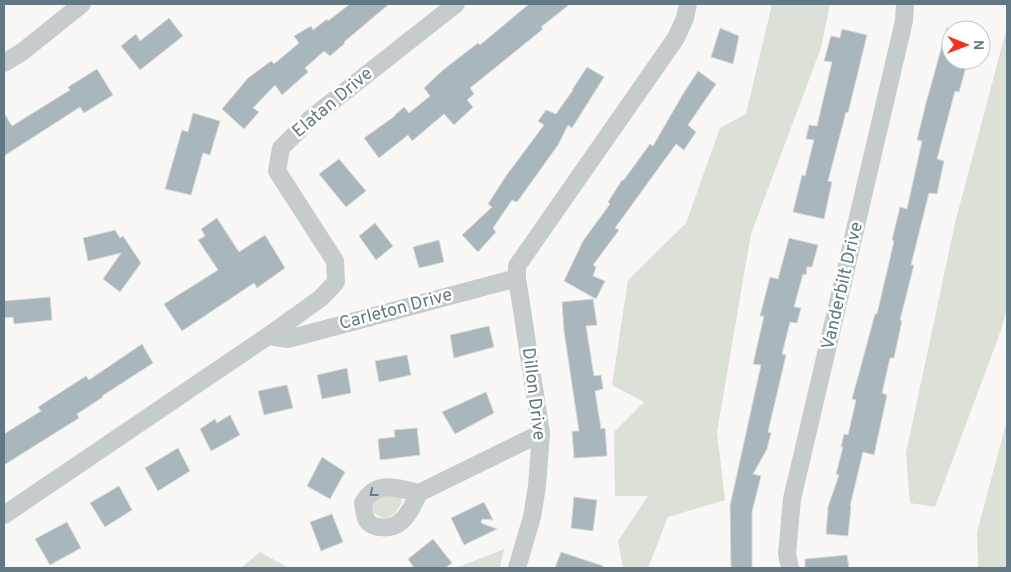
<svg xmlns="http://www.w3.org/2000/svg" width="1011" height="572" viewBox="0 0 1011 572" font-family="Overpass,sans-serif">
<rect width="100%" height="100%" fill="#f9f8f6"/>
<!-- green -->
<g fill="#dbe1d6">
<polygon points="772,4 830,4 821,48 751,234 717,432 725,500 668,517 648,568 623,568 618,541 648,496 615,496 614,432 644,402 612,385 628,280 686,223 720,128 746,114"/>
<polygon points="1007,27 1007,308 1000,333 935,507 910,503 906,453 955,223"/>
<polygon points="1007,420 1007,568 978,568 977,532"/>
<path d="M383 494 401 496 402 499C402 503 400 506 398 509 386 529 364 511 376 499 378 497 381 496 383 494Z"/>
<polygon points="504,549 500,568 456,568"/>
<polygon points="260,552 289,568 241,568"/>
</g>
<!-- building -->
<g fill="#a9b6bb" stroke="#dadad8">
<polygon points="350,4 389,4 344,42 345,43 330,56 324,51 305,68 308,72 282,95 275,85 253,108 259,112 244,129 222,109 248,78 271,61 274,64 299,43 294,36 311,26 313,30 327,19 328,21"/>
<polygon points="529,4 570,4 541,27 543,29 470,88 474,94 467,100 473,107 454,125 444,114 412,141 408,135 379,158 364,138 395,116 394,116 404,107 409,113 430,96 424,88 443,70 478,43 480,45"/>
<polygon points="169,18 183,36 140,70 121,46 136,34 140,41"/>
<polygon points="720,28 739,36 733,64 711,57"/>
<polygon points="947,28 951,28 951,60 968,60 959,92 955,91 937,159 944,161 937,194 929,193 911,265 914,265 900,320 902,321 894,358 890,358 882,393 887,395 874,455 863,452 850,506 851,507 848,536 826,534 828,507 839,475 836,474 843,447 841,447 844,434 848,435 856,400 852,399 875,314 877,314 894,241 892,240 900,207 907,209 922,141 917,140 926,103"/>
<polygon points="842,29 867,35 848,113 846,112 828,181 832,182 824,219 793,212 802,175 805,176 814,140 806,139 809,125 817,126 832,62 824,61 831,36 840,38"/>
<polygon points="587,67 604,77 582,112 572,128 568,125 558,145 517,202 512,200 493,228 496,232 478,252 462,235 492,207 488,204 506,176 544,125 538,121 546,110 556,114 573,90 572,90"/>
<polygon points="97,69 113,95 84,113 80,107 4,156 4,113 12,126 70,90 68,87"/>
<polygon points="698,71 716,84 688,125 696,132 684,150 676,144 615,228 619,230 593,265 596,267 593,276 605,281 596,299 564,281 583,241 610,204 608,202 622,180 623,181 650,144 653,146 683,94"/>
<polygon points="193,113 220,121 210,155 203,153 191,195 165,189 182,130 188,132"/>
<polygon points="339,159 366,191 346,207 319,174"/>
<polygon points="217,218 239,252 265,235 285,268 257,288 254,283 182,331 164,304 218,270 198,240 205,236 201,229"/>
<polygon points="375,223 393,246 376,260 359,236"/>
<polygon points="115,230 120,238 123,236 141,263 120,292 103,279 121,253 88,261 83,238"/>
<polygon points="789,238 818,245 812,267 807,267 806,275 803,274 794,307 801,308 797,323 790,322 782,354 786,355 768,432 771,433 767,449 753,474 761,476 752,512 752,568 731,568 730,506 761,365 753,364 764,316 760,316 770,277 778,279"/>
<polygon points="439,240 444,262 419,268 413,247"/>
<polygon points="50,297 52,320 14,324 13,317 4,318 4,301"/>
<polygon points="593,299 597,325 586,326 594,376 601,375 603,389 595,391 601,429 605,428 607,456 574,458 572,431 579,431 564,331 562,302"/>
<polygon points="489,326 494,347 454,358 450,335"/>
<polygon points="142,344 153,363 102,396 103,397 77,414 79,418 4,465 4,434 41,411 38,407 86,376 89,380"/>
<polygon points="407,355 411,375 379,382 375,361"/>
<polygon points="347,368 351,393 322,399 317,375"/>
<polygon points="287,385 293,408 264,415 258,391"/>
<polygon points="486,392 494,413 455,434 442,412"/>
<polygon points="230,415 240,435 211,451 200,429 215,419 217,423"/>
<polygon points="417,428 420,455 380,460 378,439 395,437 394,430"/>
<polygon points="178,448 190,471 158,491 145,468"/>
<polygon points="322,457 345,472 330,499 307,486"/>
<polygon points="119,486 132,510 105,527 90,503"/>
<polygon points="574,497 597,500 593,531 571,528"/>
<polygon points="484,502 493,520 482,519 481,523 497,529 464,545 451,518"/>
<polygon points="332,514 343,542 321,551 310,522"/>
<polygon points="67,522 81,548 50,565 35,539"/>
<polygon points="433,539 452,563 445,568 414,568 408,559"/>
<polygon points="561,552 603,566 603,568 555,568"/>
<polygon points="847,555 849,568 805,568 805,559"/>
</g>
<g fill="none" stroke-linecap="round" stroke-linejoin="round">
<!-- street -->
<g stroke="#c6cbce" stroke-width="18">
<polyline points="4,63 22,52 82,4"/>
<polyline points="517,278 541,433 537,486 532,517 517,568"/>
<polyline points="268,336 321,298 336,282 335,261 277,171 281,148 310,119 456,4"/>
<path d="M419 493C397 488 377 479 363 503 364 509 364 517 368 522 375 529 391 529 399 523 408 517 414 503 419 493L541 433"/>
<polyline points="4,515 268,336 288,339 517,278 517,266 676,38 685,18 688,4"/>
<polyline points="790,568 787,554 792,499 904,21 905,4"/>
</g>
</g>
<!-- one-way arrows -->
<defs><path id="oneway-chevron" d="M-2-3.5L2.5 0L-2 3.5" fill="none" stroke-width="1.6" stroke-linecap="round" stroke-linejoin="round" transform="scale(1.25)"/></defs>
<use stroke="#667d88" href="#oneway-chevron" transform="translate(373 493) rotate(142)"/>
<g text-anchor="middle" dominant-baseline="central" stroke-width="5" stroke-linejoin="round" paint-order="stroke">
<!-- street labels -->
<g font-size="18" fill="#617984" stroke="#fff">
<text transform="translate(333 103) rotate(-40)">Elatan Drive</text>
<text transform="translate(843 286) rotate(-77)">Vanderbilt Drive</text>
<text transform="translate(396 310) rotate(-15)">Carleton Drive</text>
<text transform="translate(533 394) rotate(83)">Dillon Drive</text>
</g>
</g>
<!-- border -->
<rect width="1011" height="572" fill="none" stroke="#617984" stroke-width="10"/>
<!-- north arrow -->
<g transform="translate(966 45) rotate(91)"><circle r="24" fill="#ffffff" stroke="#c0c9ce"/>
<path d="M0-4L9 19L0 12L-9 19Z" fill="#f3311c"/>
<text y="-8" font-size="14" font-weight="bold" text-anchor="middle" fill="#617984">N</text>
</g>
</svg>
